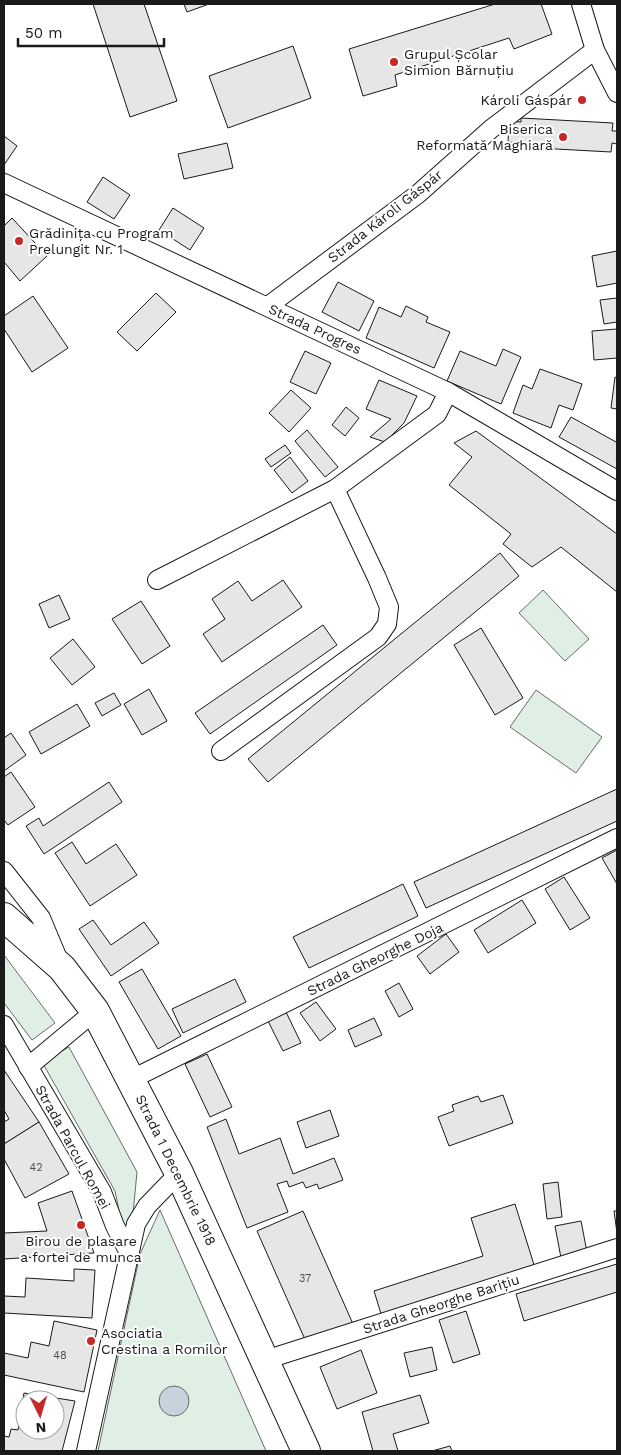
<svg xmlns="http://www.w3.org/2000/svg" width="621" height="1455" viewBox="0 0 621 1455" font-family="'Work Sans',sans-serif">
<rect width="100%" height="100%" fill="#fff"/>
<!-- green -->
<g fill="#e0efe3" stroke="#6a6a6a">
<polygon points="543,590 589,639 565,661 519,613"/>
<polygon points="536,690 602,737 576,773 510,727"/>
<polygon points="4,955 55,1023 32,1040 4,1003"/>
<polygon points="69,1047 137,1172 132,1224 124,1235 115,1191 42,1062"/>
<polygon points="160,1210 266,1451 98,1451 140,1254"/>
</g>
<!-- water -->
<circle fill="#c6d2dc" stroke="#6a6a6a" cx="174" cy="1401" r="15"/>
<!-- building -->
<g fill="#e6e6e6" stroke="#1a1a1a" fill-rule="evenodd">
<polygon points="93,4 144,4 177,101 130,117"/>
<polygon points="184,4 209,4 187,12"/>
<polygon points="495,4 541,4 552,34 514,49 509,38 395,75 397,86 363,96 349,49"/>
<polygon points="293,46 311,98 228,128 209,76"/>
<polygon points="521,118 613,123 612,131 617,131 617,144 612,143 611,152 520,147 520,143 508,142 509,121 521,122"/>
<polygon points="4,136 17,146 4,165"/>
<polygon points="227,143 233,168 184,179 178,154"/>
<polygon points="103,177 130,195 114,219 87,202"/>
<polygon points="173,208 204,228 190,250 159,230"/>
<polygon points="12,218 47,256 20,281 4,262 4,226"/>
<polygon points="617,251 617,283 597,287 592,256"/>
<polygon points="338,282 374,301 359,331 322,312"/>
<polygon points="156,293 176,312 137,351 117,332"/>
<polygon points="33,296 68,348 32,372 4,329 4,316"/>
<polygon points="617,298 617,322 604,324 600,300"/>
<polygon points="406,306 428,317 426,322 450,332 434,368 366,338 379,307 401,317"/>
<polygon points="617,329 617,358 594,360 592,331"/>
<polygon points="503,349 521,357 501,404 447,381 460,351 496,366"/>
<polygon points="305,351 331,363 316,394 290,382"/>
<polygon points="540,369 582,384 573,410 559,405 551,428 513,413 523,385 532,389"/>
<polygon points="615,377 617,378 617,409 611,408"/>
<polygon points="379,380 417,396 404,423 385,442 370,437 391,419 366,409"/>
<polygon points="291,390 311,408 289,432 269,413"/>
<polygon points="346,407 359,418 345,436 332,425"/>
<polygon points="571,417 616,442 617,440 617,469 559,437"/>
<polygon points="307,430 338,467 325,477 295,441"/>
<polygon points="476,431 617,534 617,592 561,547 532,567 503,544 511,534 449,485 472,457 454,443"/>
<polygon points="285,445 291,453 271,467 265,459"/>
<polygon points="290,457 308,481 292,493 274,470"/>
<polygon points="500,553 519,576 268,782 248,759"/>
<polygon points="283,580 302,607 222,662 203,634 225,619 212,599 238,581 252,601"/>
<polygon points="59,595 70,619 49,628 39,604"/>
<polygon points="141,601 170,646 142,664 112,619"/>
<polygon points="323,625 337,645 210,734 195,713"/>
<polygon points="481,628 523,698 495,715 454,645"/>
<polygon points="73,639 95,667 72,685 50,658"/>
<polygon points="149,689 167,721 142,735 124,704"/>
<polygon points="114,693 121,705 102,716 95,703"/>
<polygon points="77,704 90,726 41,754 29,732"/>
<polygon points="11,733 26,755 4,771 4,738"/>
<polygon points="11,772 35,807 8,825 4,820 4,777"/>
<polygon points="109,782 122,802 44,854 26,826 39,818 43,826"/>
<polygon points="617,789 617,821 426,908 414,882"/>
<polygon points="72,842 86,864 116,844 137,875 90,906 55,853"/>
<polygon points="617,850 617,884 602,858"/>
<polygon points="564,877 590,918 570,930 545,889"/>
<polygon points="403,884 418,916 309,968 293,937"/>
<polygon points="522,900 536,923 488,953 474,930"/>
<polygon points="93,920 111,945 144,922 159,943 111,976 79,929"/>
<polygon points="446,934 459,952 430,974 417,956"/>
<polygon points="142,969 181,1036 158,1049 119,982"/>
<polygon points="235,979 246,1002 183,1033 172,1009"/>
<polygon points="399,983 413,1009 399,1017 385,991"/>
<polygon points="316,1002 336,1029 320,1041 300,1013"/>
<polygon points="285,1010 301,1043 283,1051 267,1019"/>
<polygon points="374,1018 382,1035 355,1047 348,1030"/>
<polygon points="207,1054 232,1107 210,1117 185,1064"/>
<polygon points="4,1070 39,1122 4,1144 4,1122 9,1119 4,1110"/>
<polygon points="503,1095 513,1123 449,1146 438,1117 454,1111 452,1105 478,1096 481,1102"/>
<polygon points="330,1110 339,1136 306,1148 297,1122"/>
<polygon points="226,1119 239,1154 280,1138 293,1174 334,1158 343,1180 319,1189 317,1184 306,1188 303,1182 289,1187 287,1181 277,1184 288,1212 247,1228 207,1127"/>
<polygon points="39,1122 69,1174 25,1198 4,1159 4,1144"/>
<polygon points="558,1182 562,1217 547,1219 543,1184"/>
<polygon points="72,1191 94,1253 4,1259 4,1233 47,1231 38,1203"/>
<polygon points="515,1204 535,1268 382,1317 374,1291 483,1256 471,1218"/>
<polygon points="303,1211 353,1324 307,1344 257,1231"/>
<polygon points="614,1211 617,1211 617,1233"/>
<polygon points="581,1221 587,1252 561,1258 555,1226"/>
<polygon points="617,1264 617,1292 524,1321 516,1294"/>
<polygon points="74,1269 95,1270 92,1318 4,1313 4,1296 25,1297 26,1278 74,1281"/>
<polygon points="466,1311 480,1354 453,1363 439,1320"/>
<polygon points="54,1321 97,1330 84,1392 4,1375 4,1353 28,1358 31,1342 49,1346"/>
<polygon points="432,1347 437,1370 410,1377 404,1353"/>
<polygon points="361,1350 377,1393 337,1409 320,1367"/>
<path d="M24 1393 75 1401 62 1451H4V1436L9 1437 11 1429 18 1430ZM25 1400H55V1430H25Z"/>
<polygon points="420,1395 429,1423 393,1434 398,1451 373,1451 362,1412"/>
<polygon points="450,1446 452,1451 432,1451"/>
</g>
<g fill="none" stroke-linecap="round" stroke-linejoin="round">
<defs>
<g id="street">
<polyline points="581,4 595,50 617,93"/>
<polyline points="4,183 448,392 617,491"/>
<polyline points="268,306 418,194 491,129 595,50"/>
<polyline points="157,580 335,489 437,414 448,392"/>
<polyline points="221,751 378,637 387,624 389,607 377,578 335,489"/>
<polyline points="4,871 41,918 59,961"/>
<polyline points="4,1025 102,1192 115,1226 130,1255"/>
<polyline points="28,1067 95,1011"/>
<polyline points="132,1079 617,838"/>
<polyline points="265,1360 617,1248"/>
<polyline points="86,1451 136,1224 147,1206 179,1173"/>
</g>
<polyline id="primary" points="4,917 62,968 95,1011 179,1173 306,1451"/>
</defs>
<!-- street casing -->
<use href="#street" stroke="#1a1a1a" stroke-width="20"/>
<!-- primary casing -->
<use href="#primary" stroke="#1a1a1a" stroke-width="30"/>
<!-- street -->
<use href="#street" stroke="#fff" stroke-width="18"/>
<!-- primary -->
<use href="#primary" stroke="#fff" stroke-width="28"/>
</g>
<!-- markers -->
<g fill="#c62828" stroke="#fff" stroke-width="2">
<circle cx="394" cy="62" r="5"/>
<circle cx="582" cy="100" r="5"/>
<circle cx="563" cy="137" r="5"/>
<circle cx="19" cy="241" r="5"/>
<circle cx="81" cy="1225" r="5"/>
<circle cx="91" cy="1341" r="5"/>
</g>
<g text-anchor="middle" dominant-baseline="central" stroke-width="4" stroke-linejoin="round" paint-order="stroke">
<!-- number labels -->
<g font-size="11" fill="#4d4d4d">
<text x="36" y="1167">42</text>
<text x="305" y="1278">37</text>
<text x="60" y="1355">48</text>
</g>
<!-- poi labels -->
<g font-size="14" fill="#1a1a1a" stroke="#fff" text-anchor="start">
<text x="404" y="54">Grupul Școlar<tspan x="404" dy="16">Simion Bărnuțiu</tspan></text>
<text x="572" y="100" text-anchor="end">Károli Gáspár</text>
<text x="553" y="129" text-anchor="end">Biserica<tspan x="553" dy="16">Reformată Maghiară</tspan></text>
<text x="29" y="233">Grădinița cu Program<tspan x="29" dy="16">Prelungit Nr. 1</tspan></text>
<text x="81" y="1241" text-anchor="middle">Birou de plasare<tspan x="81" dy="16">a fortei de munca</tspan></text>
<text x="101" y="1333">Asociatia<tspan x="101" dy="16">Crestina a Romilor</tspan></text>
</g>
<!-- street labels -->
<g font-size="14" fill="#1a1a1a" stroke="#fff">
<text transform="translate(385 216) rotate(-38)">Strada Károli Gáspár</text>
<text transform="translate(315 329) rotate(25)">Strada Progres</text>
<text transform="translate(375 959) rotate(-26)">Strada Gheorghe Doja</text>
<text transform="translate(73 1147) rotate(61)">Strada Parcul Romei</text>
<text transform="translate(176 1170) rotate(64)">Strada 1 Decembrie 1918</text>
<text transform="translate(441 1304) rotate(-18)">Strada Gheorghe Barițiu</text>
</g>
</g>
<!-- border -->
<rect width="621" height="1455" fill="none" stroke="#1a1a1a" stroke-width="10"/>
<!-- north arrow -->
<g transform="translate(40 1415) rotate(175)"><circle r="24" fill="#ffffff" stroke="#a3a3a3"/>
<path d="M0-4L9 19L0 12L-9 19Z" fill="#c62828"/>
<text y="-8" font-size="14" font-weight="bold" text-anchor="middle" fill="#1a1a1a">N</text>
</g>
<!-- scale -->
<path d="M18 38v8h146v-8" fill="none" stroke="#1a1a1a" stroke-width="2.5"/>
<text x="25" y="38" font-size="15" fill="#1a1a1a" stroke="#ffffff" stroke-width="4" paint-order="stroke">50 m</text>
</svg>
